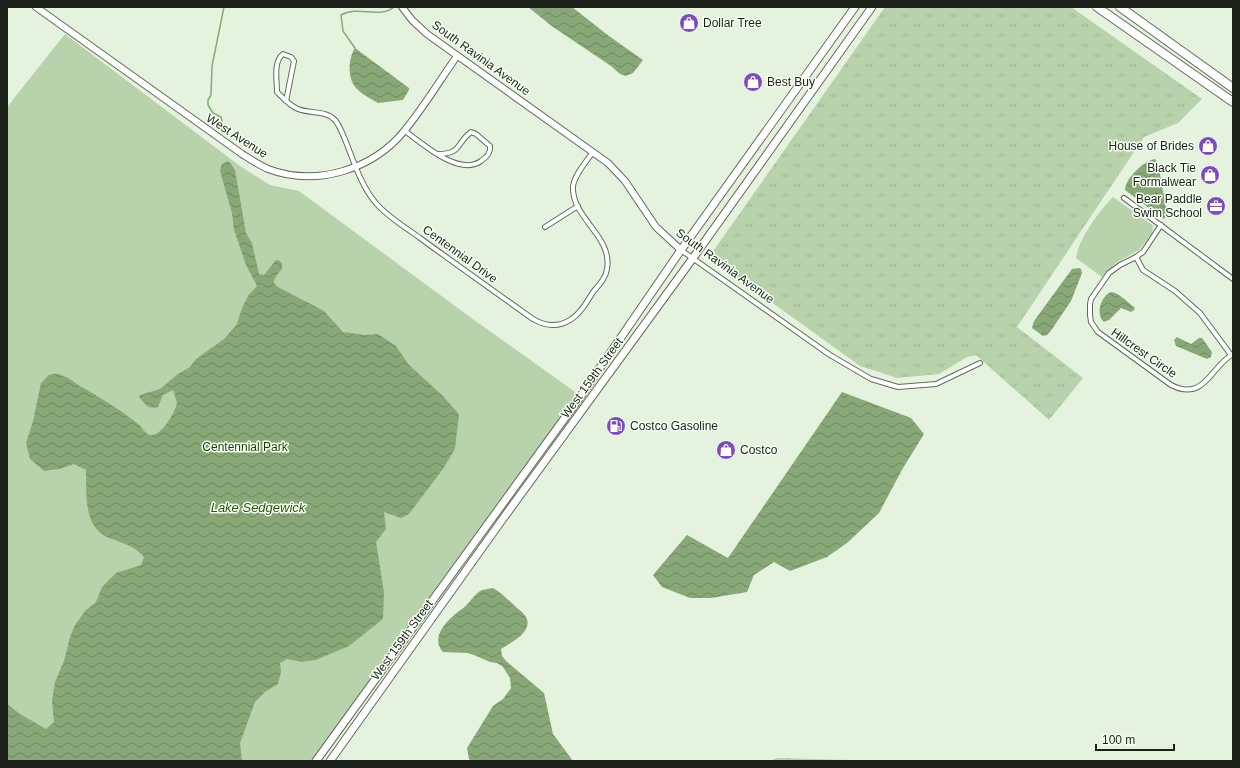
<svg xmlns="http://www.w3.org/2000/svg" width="1240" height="768" viewBox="0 0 1240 768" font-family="Helvetica,sans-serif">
<defs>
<pattern id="grass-tufts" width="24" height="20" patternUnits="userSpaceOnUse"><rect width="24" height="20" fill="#b8d3ab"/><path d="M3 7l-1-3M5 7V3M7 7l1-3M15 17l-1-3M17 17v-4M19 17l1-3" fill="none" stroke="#9eb593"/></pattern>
<pattern id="cemetery-stones" width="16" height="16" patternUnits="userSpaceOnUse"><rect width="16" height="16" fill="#b8d3ab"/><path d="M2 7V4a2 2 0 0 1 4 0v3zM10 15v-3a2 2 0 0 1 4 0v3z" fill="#9eb593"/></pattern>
<pattern id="water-waves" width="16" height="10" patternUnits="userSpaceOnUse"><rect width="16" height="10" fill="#88a977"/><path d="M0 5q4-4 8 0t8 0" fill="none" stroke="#6e8961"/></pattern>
</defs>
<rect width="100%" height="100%" fill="#e5f3de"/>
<!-- grass -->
<polygon fill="url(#grass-tufts)" points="885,7 1071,7 1202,99 1178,123 1144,137 1017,327 1083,378 1049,420 976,355 967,357 939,374 897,378 860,366 709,257"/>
<!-- cemetery -->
<polygon fill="url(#cemetery-stones)" points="777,758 850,760 851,761 770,761"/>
<!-- park -->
<g fill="#b8d3ab">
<polygon points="65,34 240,166 270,185 299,191 470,317 578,394 554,428 442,580 312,761 7,761 7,107"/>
<path d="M1113 197 1151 224 1153 226 1152 233 1139 250 1116 263 1102 277 1076 258C1079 238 1099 211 1113 197Z"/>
</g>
<!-- water -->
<g fill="url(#water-waves)">
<polygon points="528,7 572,7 609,36 643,60 633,73 626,76 620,74 611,66 553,27"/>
<path d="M355 48 409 88V90L403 100 378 103C371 99 363 95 357 89 347 79 348 59 355 48Z"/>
<path d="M1155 159 1158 163 1167 214 1164 219 1125 190C1125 179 1143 161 1155 159Z"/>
<path d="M228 161 231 164 235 170 246 233 252 243 259 274 264 275 276 260 280 261 282 264V269C278 274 274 277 274 283L278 287 324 311 343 332 365 335 378 334 396 346 409 365 441 394 459 414 455 449 443 469 409 514 401 518 384 512 386 529 376 542 384 592 383 619 349 646 316 660 301 662 287 659 280 663 281 672 278 684 265 692 255 702 240 743 242 761H7V704L20 714 46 729 54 722 52 701 55 682 64 661 70 637 75 625 85 611 96 602 102 587 116 573 141 565 144 557C134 546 125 544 112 539 82 529 87 495 86 470L74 464 60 469 44 471 30 459 26 443 33 421 41 383 49 375C53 374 58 373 61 375 68 377 74 382 80 386 100 397 119 409 137 423 142 426 145 435 151 435 162 436 175 412 177 403L173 390 163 395 158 407C148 410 145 404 139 397L140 395 160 389 178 374 190 367 196 359 224 339 237 324 242 308 248 296 257 286 246 265 234 230 232 213 220 171 222 164Z"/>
<polygon points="1079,268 1081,269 1082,273 1071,301 1050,332 1047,335 1043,336 1032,328 1034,321 1072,269"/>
<path d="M1111 292C1120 293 1128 303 1135 308L1134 310 1131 312 1121 308 1109 320 1104 322C1095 314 1101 296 1111 292Z"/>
<polygon points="1177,337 1191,344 1199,338 1202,338 1212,352 1211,357 1207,359 1176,346 1174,340"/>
<polygon points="842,392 911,418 924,434 903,468 879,513 847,543 827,557 790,571 774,562 754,575 747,592 711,598 690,598 662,587 653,575 687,535 728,558"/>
<path d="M493 588C501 592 508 600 515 606 518 609 524 613 526 617 534 632 510 643 501 649L502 656 506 661 544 693 553 734 573 761H471L469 759 467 748 493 706 503 699 511 688 510 678 503 667 497 663 490 662 474 655 468 653 443 652C429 637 449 618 462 609 469 604 473 596 480 591 484 589 489 589 493 588Z"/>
</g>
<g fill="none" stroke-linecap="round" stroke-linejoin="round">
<!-- stream -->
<g stroke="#88a977" stroke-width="1.5">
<path d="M355 48 343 31 341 15C358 5 380 19 394 7"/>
<polyline points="222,121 221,117 213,113 208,105 208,100 211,95 212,66 224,7"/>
</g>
<defs>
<g id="street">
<path d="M286 101 294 61 291 57 283 54C273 62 277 80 277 92 283 98 290 106 298 109 310 114 326 110 335 120 340 126 343 135 346 142 354 162 361 185 375 202 386 216 405 227 420 238 457 265 495 292 533 319 545 326 557 328 570 320 580 314 587 302 593 292 599 285 606 278 607 269 613 236 571 218 573 186 575 174 586 162 593 152"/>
<path d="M405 131C422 143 459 177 481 161 487 157 491 153 490 146L476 134 471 132C456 143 462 154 438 154"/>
<polyline points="1124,198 1233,279"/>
<path d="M1161 225 1143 252 1136 257 1120 265 1109 273 1091 299 1090 304V315L1091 322 1098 332 1171 385C1205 402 1210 367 1233 354"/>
<polyline points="545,227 578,206"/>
<polyline points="681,250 830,355 871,379 898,387 936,384 980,363"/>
<polyline points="1136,257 1143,270 1175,291 1200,313 1231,355"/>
</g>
<g id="secondary">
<path d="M36 7 242 154C250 159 259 165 268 169 316 187 373 170 405 130 424 107 440 80 457 56"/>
<polyline points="402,7 412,20 427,34 608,163 625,181 656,227 681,250"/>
</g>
<g id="primary">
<polyline points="316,761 580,397 681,250 855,7"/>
<polyline points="330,761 502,520 693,258 872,7"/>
</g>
<g id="highway">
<polyline points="1097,7 1233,102"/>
<polyline points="1120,7 1233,88"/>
</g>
</defs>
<!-- street casing -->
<use href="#street" stroke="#606c5a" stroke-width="6"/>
<!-- secondary casing -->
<use href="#secondary" stroke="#606c5a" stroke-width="8"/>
<!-- primary casing -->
<use href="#primary" stroke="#606c5a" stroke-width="9"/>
<!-- highway casing -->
<use href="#highway" stroke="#606c5a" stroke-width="10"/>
<!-- street -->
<use href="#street" stroke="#fff" stroke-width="4"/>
<!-- secondary -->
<use href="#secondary" stroke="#fff" stroke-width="6"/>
<!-- primary -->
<use href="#primary" stroke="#fff" stroke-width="7"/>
<!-- highway -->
<use href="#highway" stroke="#fff" stroke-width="8"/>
</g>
<!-- icons -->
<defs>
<symbol id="shop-disc" viewBox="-11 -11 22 22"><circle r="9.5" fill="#7d4ac1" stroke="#f6fff2"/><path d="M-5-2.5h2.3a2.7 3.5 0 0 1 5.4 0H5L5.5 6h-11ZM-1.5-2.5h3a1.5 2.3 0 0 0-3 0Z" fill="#fff"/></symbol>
<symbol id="office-disc" viewBox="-11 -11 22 22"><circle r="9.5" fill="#7d4ac1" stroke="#f6fff2"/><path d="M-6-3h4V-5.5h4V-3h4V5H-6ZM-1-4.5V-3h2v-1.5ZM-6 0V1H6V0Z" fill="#fff"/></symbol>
<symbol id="fuel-disc" viewBox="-11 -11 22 22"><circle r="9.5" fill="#7d4ac1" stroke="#f6fff2"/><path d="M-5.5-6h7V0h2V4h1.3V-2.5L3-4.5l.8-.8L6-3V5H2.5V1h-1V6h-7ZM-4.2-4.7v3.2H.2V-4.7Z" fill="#fff"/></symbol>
</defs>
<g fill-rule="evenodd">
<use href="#shop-disc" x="678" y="12" width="22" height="22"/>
<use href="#shop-disc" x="742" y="71" width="22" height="22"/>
<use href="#shop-disc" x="1197" y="135" width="22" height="22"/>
<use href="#shop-disc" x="1199" y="164" width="22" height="22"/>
<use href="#office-disc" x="1205" y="195" width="22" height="22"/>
<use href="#fuel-disc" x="605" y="415" width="22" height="22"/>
<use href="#shop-disc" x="715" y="439" width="22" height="22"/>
</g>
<g text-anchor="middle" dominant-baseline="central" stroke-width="3" stroke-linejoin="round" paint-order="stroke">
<!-- poi labels -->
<g font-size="12" fill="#1c211a" stroke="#f6fff2" text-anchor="start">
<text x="703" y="23">Dollar Tree</text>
<text x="767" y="82">Best Buy</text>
<text x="1194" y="146" text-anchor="end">House of Brides</text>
<text x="1196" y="168" text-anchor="end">Black Tie<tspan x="1196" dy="14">Formalwear</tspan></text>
<text x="1202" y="199" text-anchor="end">Bear Paddle<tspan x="1202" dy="14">Swim School</tspan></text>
<text x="630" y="426">Costco Gasoline</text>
<text x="740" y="450">Costco</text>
</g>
<!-- street labels -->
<g font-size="12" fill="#1c211a" stroke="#f6fff2">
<text transform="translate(481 58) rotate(36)">South Ravinia Avenue</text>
<text transform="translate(237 136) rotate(33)">West Avenue</text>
<text transform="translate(460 254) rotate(36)">Centennial Drive</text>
<text transform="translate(725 266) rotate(36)">South Ravinia Avenue</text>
<text transform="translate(1144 353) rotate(35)">Hillcrest Circle</text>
<text transform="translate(592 378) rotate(-54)">West 159th Street</text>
<text transform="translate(402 640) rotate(-54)">West 159th Street</text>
</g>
<!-- park labels -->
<g font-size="12" fill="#1c3c05" stroke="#f6fff2">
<text x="245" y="447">Centennial Park</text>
</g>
<!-- water labels -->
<g font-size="13" font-style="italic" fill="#2c560d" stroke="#f6fff2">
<text x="258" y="507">Lake Sedgewick</text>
</g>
</g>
<!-- border -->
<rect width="1240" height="768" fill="none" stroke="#1c211a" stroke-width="16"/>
<!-- scale -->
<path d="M1096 744v6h78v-6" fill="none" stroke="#1c211a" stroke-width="2"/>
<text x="1102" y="744" font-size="12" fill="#1c211a" stroke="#f6fff2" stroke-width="3" paint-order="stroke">100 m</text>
</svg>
